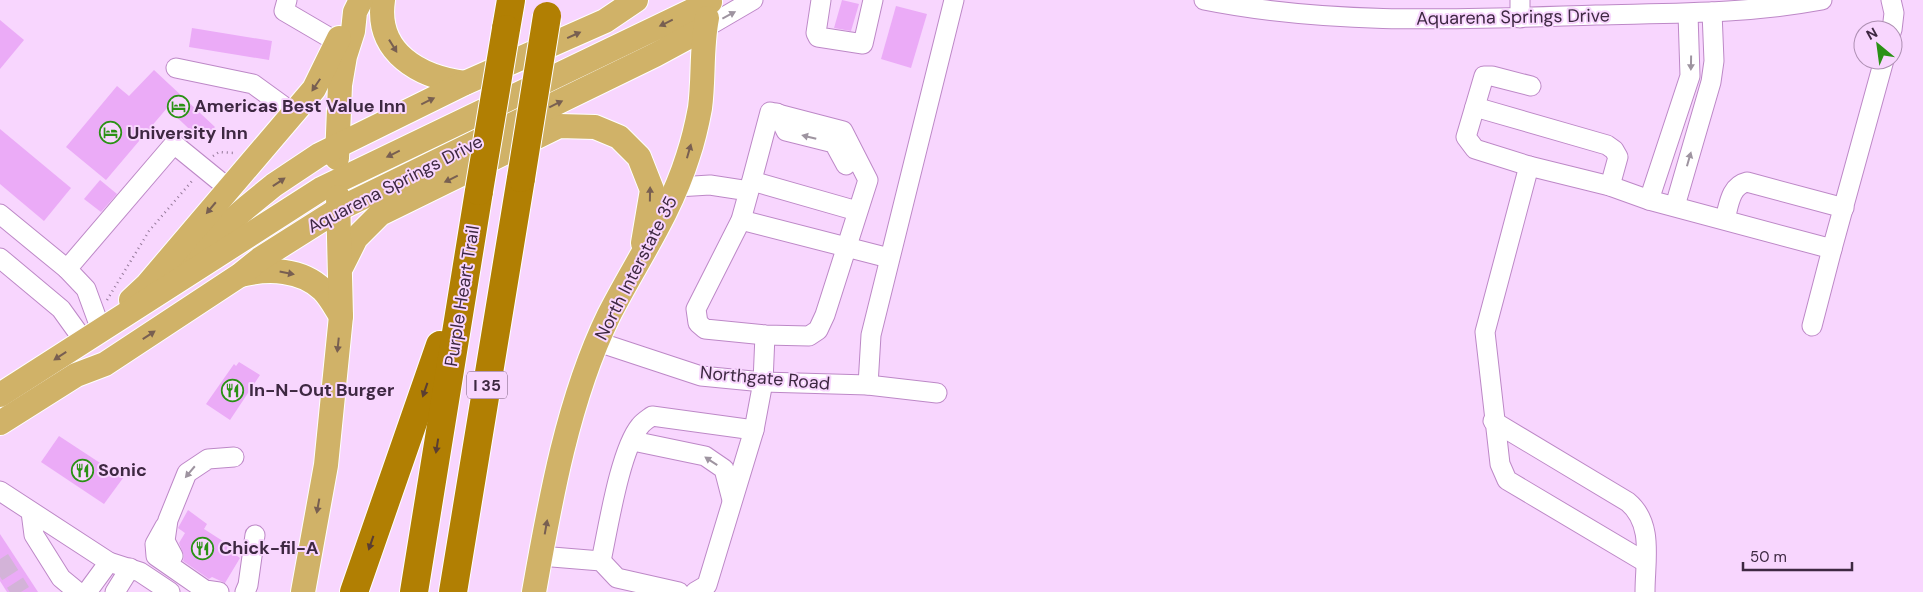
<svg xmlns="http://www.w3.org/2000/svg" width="1923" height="592" viewBox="0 0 1923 592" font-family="'DM Sans',sans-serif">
<rect width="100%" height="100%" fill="#f8d6fe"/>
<!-- building -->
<g fill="#ebabf7">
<polygon points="842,0 859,4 851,31 834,28"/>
<polygon points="896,6 927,14 911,68 881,59"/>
<polygon points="0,20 24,40 0,69"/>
<polygon points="192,28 272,41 269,60 189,47"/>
<polygon points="154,70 215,127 202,141 167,108 106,180 66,147 117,86 129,96"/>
<polygon points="0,129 71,188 44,221 0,184"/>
<polygon points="100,180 117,194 101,212 84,199"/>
<polygon points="239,362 260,375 230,420 206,404 234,364 236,366"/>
<polygon points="59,436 123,478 104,504 41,462"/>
<polygon points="188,510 207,524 204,529 229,545 227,549 240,558 225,583 212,577 209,579 183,561 184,556 179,543 185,533 178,528"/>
<polygon points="0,534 38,592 7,592 0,581"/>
</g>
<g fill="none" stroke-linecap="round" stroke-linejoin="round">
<!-- minor-tunnel -->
<polyline stroke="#d3b3d8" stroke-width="19" stroke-dasharray="19 9" stroke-linecap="butt" points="0,559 21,592"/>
<defs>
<g id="minor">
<polyline points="287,0 284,11 337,42"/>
<polyline points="821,0 816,33 818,37 863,44 873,0"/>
<path d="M1204 0C1333 26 1465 19 1596 15 1671 13 1747 14 1822 0"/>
<polyline points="1520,0 1520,18"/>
<polyline points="1891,0 1894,13 1892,30"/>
<polyline points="705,28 753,0"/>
<polyline points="176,68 253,84 293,113"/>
<polyline points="1531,86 1492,76 1484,76 1466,137 1475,149 1529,166 1610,186 1649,200 1832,249 1884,60"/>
<polyline points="1475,107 1607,145 1614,150 1618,157 1610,186"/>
<polyline points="777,113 786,131 834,143 846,165"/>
<polyline points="1529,166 1485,332 1500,464 1507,480 1645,562"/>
<polyline points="752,181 857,211"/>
<polyline points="677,187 710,185 749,191 741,220 696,309 698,323 705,329 765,335 809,336 818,330 825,315 868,180 843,131 770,112 749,191"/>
<polyline points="1649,200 1690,76 1688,14"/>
<polyline points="1675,206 1711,82 1714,61 1712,12"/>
<polyline points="0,214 67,269"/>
<path d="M1725 219C1729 205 1730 186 1747 182L1844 208"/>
<polyline points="741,220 889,258"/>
<polyline points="0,258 61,309 84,341"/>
<polyline points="1812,326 1832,249"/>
<polyline points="101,330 86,289 67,269 174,144 228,188"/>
<polyline points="598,342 701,376 763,382 868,385 937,393"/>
<polyline points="868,385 871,335 954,0"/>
<path d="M1493 421 1628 502C1654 524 1645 560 1645 592"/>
<polyline points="754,430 763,382 765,335"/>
<polyline points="633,441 705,456 724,469 732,500"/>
<polyline points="0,491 109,562 140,572 170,592"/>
<polyline points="31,512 34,535 61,578 78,592"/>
<polyline points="165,526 155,544 156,556 205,590 219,592"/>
<polyline points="173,556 165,541 168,520 187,473 208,459 234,457"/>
<polyline points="540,556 601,561 617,578 679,592"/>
<path d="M601 561C608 529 620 450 640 426 643 422 648 419 652 416L754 430 707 585 695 592"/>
<polyline points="87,592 109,562"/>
<polyline points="115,592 130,568"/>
<polyline points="245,592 248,585 255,535"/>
</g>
<g id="major">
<path d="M383 0C375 53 420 77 465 83"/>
<polyline points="337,158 340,85 345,56 353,31 355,12 361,0"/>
<polyline points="188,266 218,232 247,207 274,185 319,155 465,83 605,21 636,0"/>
<polyline points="342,266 356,238 380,214 559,126 595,127 619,137 639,157 652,190 643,243"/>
<path d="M241 275C268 268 302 269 323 290 330 297 335 307 341 316"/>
<polyline points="131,300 147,285 314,89 339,38"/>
<polyline points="0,395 321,189 710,2"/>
<polyline points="0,423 76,375 105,364 240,275 260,259 339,209 655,55 705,28"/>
<polyline points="303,592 326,465 341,316 338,197"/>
<path d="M534 592C550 501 568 399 609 315 636 262 670 214 688 156 693 141 697 124 700 108 704 78 701 48 707 18"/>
</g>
<g id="highway">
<polyline points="506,29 511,0"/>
<polyline points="354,592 440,345"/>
<polyline points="414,592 479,191"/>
<polyline points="453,592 521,178"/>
</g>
</defs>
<!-- minor casing -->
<use href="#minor" stroke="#bd88c7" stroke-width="21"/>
<!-- major casing -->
<use href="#major" stroke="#fff" stroke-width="26"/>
<!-- highway casing -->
<use href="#highway" stroke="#fff" stroke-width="30"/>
<!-- path -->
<g stroke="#947999" stroke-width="2.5" stroke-dasharray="1 4" stroke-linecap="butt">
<polyline points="213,156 219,152 234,153"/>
<polyline points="107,300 149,231 192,181"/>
</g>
<!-- minor -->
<use href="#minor" stroke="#fff" stroke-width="19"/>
<!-- major -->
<use href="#major" stroke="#d0b268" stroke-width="24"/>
<!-- highway -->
<use href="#highway" stroke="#b17f03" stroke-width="28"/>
<defs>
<g id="highway-bridge">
<polyline points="521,178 547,16"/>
<polyline points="479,191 506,29"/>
</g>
</defs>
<!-- highway-bridge casing -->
<use href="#highway-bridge" stroke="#fff" stroke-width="30" stroke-linecap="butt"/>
<!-- highway-bridge -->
<use href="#highway-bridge" stroke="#b17f03" stroke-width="28"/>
</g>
<!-- one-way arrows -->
<defs><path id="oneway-solid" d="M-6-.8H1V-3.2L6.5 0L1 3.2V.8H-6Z" transform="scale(1.25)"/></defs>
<g fill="#9e94a0">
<use href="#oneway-solid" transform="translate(729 15) rotate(-28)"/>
<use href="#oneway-solid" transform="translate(1691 63) rotate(91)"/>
<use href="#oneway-solid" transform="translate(809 137) rotate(-166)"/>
<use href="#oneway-solid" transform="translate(1689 159) rotate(-74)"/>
<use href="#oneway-solid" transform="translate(711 461) rotate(-147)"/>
<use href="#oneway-solid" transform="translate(190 472) rotate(130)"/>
</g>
<g fill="#785f51">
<use href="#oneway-solid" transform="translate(666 23) rotate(154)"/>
<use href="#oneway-solid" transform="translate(574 35) rotate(-24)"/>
<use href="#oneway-solid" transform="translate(393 46) rotate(58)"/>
<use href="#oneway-solid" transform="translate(316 85) rotate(124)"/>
<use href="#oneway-solid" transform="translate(428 101) rotate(-26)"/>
<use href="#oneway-solid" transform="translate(556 104) rotate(-26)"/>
<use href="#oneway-solid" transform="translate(689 151) rotate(-74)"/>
<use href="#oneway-solid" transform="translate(393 154) rotate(154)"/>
<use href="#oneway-solid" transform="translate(451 179) rotate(154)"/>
<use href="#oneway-solid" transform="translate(279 182) rotate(-34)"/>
<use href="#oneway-solid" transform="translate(650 194) rotate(-89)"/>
<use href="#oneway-solid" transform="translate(211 208) rotate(130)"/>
<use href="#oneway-solid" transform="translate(287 273) rotate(11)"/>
<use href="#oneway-solid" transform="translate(149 335) rotate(-33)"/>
<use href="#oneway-solid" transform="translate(338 345) rotate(96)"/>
<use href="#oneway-solid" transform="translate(60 356) rotate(147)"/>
<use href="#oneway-solid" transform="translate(318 506) rotate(100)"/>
<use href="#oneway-solid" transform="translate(546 527) rotate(-80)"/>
</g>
<g fill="#5b3e32">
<use href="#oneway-solid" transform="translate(425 390) rotate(109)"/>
<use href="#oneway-solid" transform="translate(437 446) rotate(99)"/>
<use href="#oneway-solid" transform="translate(371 543) rotate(109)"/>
</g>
<!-- icons -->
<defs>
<symbol id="hotel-ring" viewBox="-11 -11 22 22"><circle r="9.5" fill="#f8d6fe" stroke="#2a9115" stroke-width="1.5"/><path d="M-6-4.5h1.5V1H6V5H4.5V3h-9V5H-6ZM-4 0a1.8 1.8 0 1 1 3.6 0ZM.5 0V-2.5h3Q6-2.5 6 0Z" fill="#2a9115"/></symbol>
<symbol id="restaurant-ring" viewBox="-11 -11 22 22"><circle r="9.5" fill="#f8d6fe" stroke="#2a9115" stroke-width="1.5"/><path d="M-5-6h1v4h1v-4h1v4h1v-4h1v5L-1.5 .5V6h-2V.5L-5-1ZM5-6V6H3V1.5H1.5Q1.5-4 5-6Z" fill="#2a9115"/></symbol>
</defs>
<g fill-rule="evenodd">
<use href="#hotel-ring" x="166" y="94" width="25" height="25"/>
<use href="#hotel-ring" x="98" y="120" width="25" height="25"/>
<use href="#restaurant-ring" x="220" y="378" width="25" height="25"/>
<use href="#restaurant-ring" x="70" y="458" width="25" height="25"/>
<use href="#restaurant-ring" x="190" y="536" width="25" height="25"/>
</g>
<g text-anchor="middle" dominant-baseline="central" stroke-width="4" stroke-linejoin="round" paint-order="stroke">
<!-- shield labels -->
<rect fill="#f8d6fe" stroke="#765c7a" stroke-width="1" x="467" y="371.5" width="40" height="27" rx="4"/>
<g font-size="16" font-weight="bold" fill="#3e2842">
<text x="487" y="385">I 35</text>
</g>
<!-- street labels -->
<g font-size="18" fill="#3e2842" stroke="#f8d6fe">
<text transform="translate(1513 17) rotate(-1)">Aquarena Springs Drive</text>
<text transform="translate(395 184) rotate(-27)">Aquarena Springs Drive</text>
<text transform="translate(636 268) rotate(-63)">North Interstate 35</text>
<text transform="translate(462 296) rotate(-81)">Purple Heart Trail</text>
<text transform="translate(765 378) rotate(5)">Northgate Road</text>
</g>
<!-- poi labels -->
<g font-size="18" font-weight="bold" fill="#3e2842" stroke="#f8d6fe" text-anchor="start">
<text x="194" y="106">Americas Best Value Inn</text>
<text x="127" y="133">University Inn</text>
<text x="249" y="390">In-N-Out Burger</text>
<text x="98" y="470">Sonic</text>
<text x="219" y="548">Chick-fil-A</text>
</g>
</g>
<!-- north arrow -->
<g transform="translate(1878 45) rotate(331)"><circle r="24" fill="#f8d6fe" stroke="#ae90b3"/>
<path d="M0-4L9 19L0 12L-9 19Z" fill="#2a9115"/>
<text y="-8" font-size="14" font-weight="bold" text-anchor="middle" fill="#3e2842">N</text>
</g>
<!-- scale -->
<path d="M1743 562v8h109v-8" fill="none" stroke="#3e2842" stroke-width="2.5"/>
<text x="1750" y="562" font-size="15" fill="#3e2842" stroke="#f8d6fe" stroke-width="4" paint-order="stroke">50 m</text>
</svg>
